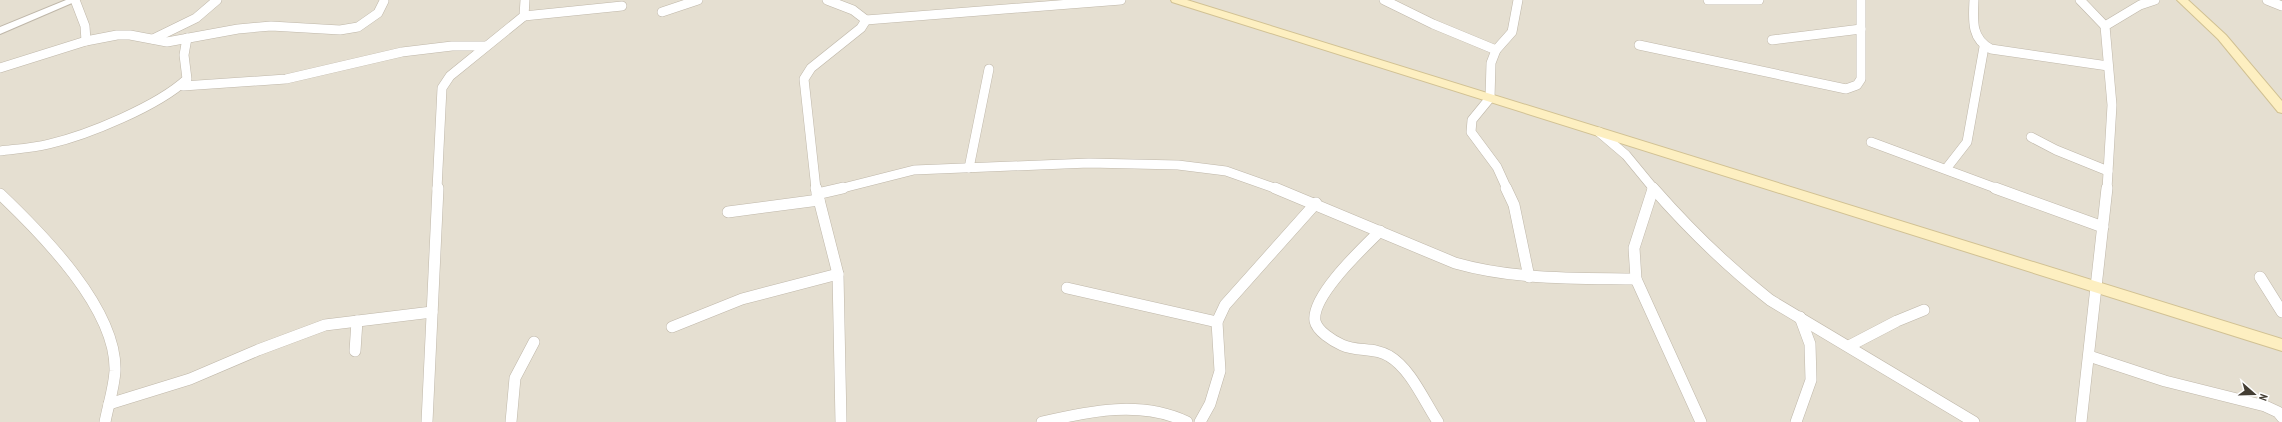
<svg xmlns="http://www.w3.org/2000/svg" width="2282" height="422" viewBox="0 0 2282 422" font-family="'PT Sans Narrow',sans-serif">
<rect width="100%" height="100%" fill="#f1ede3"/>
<!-- residential -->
<rect fill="#e5dfd1" x="0" y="0" width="2282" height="422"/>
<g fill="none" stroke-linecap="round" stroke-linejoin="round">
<defs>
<g id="minor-far1">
<polyline points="75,0 85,26 86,41"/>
<polyline points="1384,0 1433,24 1496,50"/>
<polyline points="1708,0 1759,0"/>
<path d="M1974 0C1973 20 1971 39 1991 49L2108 66"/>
<polyline points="2080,0 2105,26"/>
<polyline points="2267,0 2282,6"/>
<polyline points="662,12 698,0"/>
<polyline points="524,16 622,6"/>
<polyline points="866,20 1121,0"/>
<polyline points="153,39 196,18 217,0"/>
<polyline points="1772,40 1861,29"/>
<polyline points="1639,45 1846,89 1857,85 1861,79 1861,0"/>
<polyline points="0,68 86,41 117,35 130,35 167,42 238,29 271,26 340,30 358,27 378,13 384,1"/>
<polyline points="183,86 286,79 402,52 452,46 485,46"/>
<polyline points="1599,132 1626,155 1654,189"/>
<polyline points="2031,137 2056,150 2108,171"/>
<polyline points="1871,142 1998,189"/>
<path d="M0 151C16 149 33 148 49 144 88 135 158 106 187 79L184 55 187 38"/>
<polyline points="969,168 989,69"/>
<polyline points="1946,169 1967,142 1984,47"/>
<polyline points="437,189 442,88 450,76 524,16 525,0"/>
<polyline points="816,189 804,79 811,68 861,28 866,20 853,10 827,0"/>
<polyline points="839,189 914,170 1089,163 1178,165 1226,171 1277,189"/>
<polyline points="1507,189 1497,167 1471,132 1472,120 1490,98 1491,63 1496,50 1512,32 1518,0"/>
<polyline points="2107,189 2112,105 2105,26 2140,5 2155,0"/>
</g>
<g id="minor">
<polyline points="816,188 838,274 841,422"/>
<path d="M1275 188 1455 263C1515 280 1575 278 1636 279"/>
<polyline points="1506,188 1514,205 1529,277"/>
<path d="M1653 188C1688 228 1728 267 1770 300L1974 422"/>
<polyline points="1995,188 2103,227"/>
<polyline points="1653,189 1634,248 1636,279 1701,422"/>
<path d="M0 194C42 234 117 309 115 371 114 388 108 406 105 422"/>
<polyline points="817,194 843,188"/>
<polyline points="728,212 819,200"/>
<path d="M1380 231C1363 248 1311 296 1315 321 1317 331 1333 341 1342 345 1357 352 1375 347 1389 356 1411 369 1424 401 1438 422"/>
<polyline points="2260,277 2282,312"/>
<polyline points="1067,288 1217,322"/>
<polyline points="672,327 742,299 838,274"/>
<polyline points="1849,346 1897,321 1924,310"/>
<polyline points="355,351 357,321"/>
<polyline points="2089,356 2165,381 2265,406 2278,412 2282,417"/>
<polyline points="109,404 190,379 258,350 325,325 432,312"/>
<polyline points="427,422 438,188"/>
<polyline points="511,422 515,378 534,342"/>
<path d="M1042 422C1090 411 1141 400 1187 422"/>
<polyline points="1200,422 1210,404 1220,371 1217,322 1225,305 1316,203"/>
<polyline points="1796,422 1811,380 1810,344 1800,317"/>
<polyline points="2081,422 2107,188"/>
</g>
<polygon id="tertiary" points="66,0 79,0 0,34 0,27"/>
<g id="secondary">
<polygon points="1171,0 1187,0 2282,339 2282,351 1172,2"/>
<polygon points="2177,0 2188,0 2226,35 2282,101 2282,113 2278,112 2218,39"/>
</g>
</defs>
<!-- minor-far1 casing -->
<use href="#minor-far1" stroke="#bfb7a9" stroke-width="10"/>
<!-- minor casing -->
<use href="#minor" stroke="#bfb7a9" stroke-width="12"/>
<!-- tertiary casing -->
<use href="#tertiary" stroke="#bfb7a9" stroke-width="2"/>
<!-- secondary casing -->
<use href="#secondary" stroke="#d1c193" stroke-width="2"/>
<!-- minor-far1 -->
<use href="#minor-far1" stroke="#fff" stroke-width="9"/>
<!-- minor -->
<use href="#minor" stroke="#fff" stroke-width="11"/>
<!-- tertiary -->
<use href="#tertiary" fill="#fff" fill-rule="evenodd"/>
<!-- secondary -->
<use href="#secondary" fill="#fdefc1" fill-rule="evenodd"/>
</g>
<!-- north arrow -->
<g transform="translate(2254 394) rotate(110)" stroke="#ffffff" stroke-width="3" paint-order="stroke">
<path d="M0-3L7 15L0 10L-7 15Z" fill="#433d33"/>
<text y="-6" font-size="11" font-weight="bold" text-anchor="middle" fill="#433d33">N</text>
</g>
</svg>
